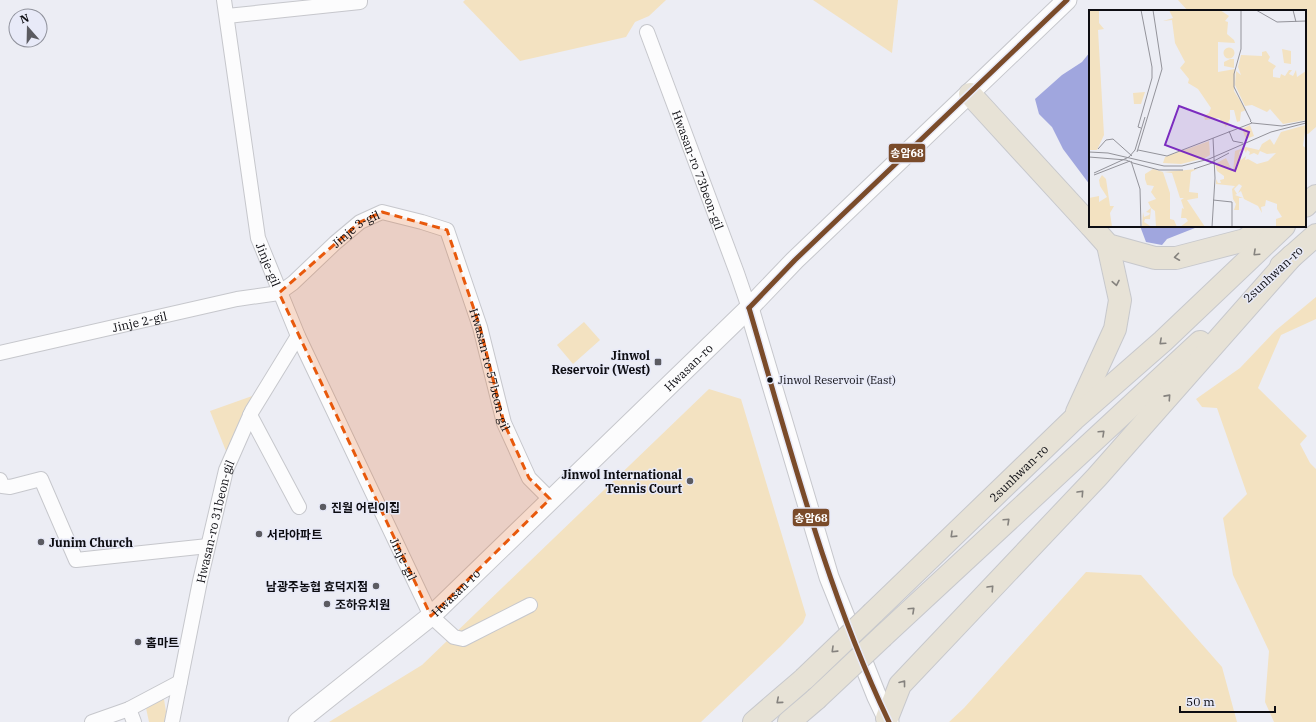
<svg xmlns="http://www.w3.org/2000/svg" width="1316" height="722" viewBox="0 0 1316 722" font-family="'IBM Plex Serif','Noto Sans KR',serif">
<rect width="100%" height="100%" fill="#ecedf4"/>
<!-- green -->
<g fill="#f3e2c1">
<polygon points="465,0 666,0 649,16 635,22 626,37 520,61 463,2"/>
<polygon points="813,0 898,0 892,53"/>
<polygon points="1178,0 1316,0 1316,127 1308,134 1305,133 1305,11 1188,11"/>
<polygon points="1316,297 1316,319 1281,335 1258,388 1307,436 1300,444 1310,463 1316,469 1316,722 1274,722 1265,702 1269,651 1233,575 1223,518 1247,494 1217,408 1202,407 1196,399 1240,368 1275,331"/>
<polygon points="584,322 600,340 573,364 557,345"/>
<polygon points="709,389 741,399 806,615 803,623 781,646 701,722 329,722 422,665"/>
<polygon points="255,395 228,456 210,411"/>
<polygon points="1086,572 1141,575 1222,667 1237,722 949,722 964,708"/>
<polygon points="164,699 166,712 165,722 149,722 146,708"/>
</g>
<!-- water -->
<g fill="#a0a6de">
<polygon points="1090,52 1090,185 1063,149 1052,127 1039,114 1035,99 1062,75 1082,62"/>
<polygon points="1140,226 1200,226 1167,239 1162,245 1146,242"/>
</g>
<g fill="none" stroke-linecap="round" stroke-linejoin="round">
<defs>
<g id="minor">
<path id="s1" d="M224 0 258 238 298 336 431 616 454 637 463 639 530 605"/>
<polyline points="227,16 360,2 360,0"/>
<path id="s2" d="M647 32 737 273 749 308"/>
<path id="s3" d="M0 353 237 299 279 293 293 283 335 243 360 222 382 212 422 222 447 230 480 327 504 423 529 478 550 499"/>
<polyline points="250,415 299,507"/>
<polyline points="0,480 2,486 10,487 41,479 76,560 208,546"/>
<polyline points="129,709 134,722"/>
<polyline points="92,722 129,709 180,682"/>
<path id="s4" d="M172 722 200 581 226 470 252 411 298 336"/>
</g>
<g id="secondary">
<polyline points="749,308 829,577 877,697 889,722"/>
<path id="s5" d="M298 722 431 616 749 308 795 260 1067 0"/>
</g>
<g id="trunk">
<polyline points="970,94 1090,225"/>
<polyline points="1305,206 1316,196"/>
<polyline points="1091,226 1108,245 1155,258 1176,258 1245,240 1264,226"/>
<polyline points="1281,266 1316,235"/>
<polyline points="1077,412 1115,329 1120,300 1108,245"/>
<path id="s6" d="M873 613 1074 419 1163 341 1284 226"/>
<polyline points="883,636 1200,342"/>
<polyline points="887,718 900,685 1097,477 1292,256"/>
<polyline points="754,722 804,679"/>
<polyline points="789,722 816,699"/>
</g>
</defs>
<!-- minor casing -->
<use href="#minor" stroke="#c6c7cc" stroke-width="16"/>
<!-- secondary casing -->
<use href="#secondary" stroke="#c6c7cc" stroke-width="21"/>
<!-- trunk casing -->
<use href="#trunk" stroke="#c7c8cc" stroke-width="24"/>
<!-- minor -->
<use href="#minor" stroke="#fcfcfd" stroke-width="14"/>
<!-- secondary -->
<use href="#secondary" stroke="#fcfcfd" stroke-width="19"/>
<!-- trunk -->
<use href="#trunk" stroke="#e7e2d6" stroke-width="22"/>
<defs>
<g id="trunk-bridge">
<polyline points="804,679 873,613"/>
<polyline points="816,699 883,636"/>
</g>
</defs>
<!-- trunk-bridge casing -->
<use href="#trunk-bridge" stroke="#c7c8cc" stroke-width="24" stroke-linecap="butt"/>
<!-- trunk-bridge -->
<use href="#trunk-bridge" stroke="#e7e2d6" stroke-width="22"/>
<defs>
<g id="bus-1">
<polyline points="749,308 795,260 1067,0"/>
<path d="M749 308C790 447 826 590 889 722"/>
</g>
</defs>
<!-- bus-1 casing -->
<use href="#bus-1" stroke="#e8eaf8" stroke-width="8"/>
<!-- bus-1 -->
<use href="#bus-1" stroke="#7a4b2a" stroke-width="5"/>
</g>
<!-- one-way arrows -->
<defs><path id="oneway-chevron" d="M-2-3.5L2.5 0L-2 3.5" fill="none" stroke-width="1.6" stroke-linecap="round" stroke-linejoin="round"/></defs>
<g stroke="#85827e">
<use href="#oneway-chevron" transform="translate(1256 253) rotate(137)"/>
<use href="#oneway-chevron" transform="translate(1177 257) rotate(172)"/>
<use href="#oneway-chevron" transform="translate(1116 283) rotate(79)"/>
<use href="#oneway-chevron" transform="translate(1162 342) rotate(138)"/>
<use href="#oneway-chevron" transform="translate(1168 397) rotate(-48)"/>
<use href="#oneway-chevron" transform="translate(1102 433) rotate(-43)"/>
<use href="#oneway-chevron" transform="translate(1081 493) rotate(-47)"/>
<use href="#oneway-chevron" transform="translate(1007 521) rotate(-43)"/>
<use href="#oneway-chevron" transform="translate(953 535) rotate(136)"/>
<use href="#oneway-chevron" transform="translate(991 588) rotate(-47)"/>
<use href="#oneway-chevron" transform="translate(912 610) rotate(-43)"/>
<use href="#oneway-chevron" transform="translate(834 650) rotate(136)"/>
<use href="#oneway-chevron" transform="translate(903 683) rotate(-52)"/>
<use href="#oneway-chevron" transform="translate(779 701) rotate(139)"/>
</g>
<!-- marked area -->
<path fill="#e8590c" fill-opacity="0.2" stroke="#e8590c" stroke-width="3" stroke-dasharray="8 5" stroke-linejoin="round" d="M382 212 447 230 480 327 504 423 529 478 550 499 431 616 279 293 360 222Z"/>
<!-- markers -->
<g fill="#5b5b61" stroke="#e8eaf8" stroke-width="1.5">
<rect x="654" y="358" width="8" height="8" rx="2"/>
<circle cx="690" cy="481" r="4"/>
<circle cx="323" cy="507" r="4"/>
<circle cx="259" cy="534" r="4"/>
<circle cx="41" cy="542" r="4"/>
<circle cx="376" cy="586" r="4"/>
<circle cx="327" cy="604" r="4"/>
<circle cx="138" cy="642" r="4"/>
</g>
<circle fill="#0d0d12" stroke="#e8eaf8" stroke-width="1.5" cx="770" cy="380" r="3.5"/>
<g text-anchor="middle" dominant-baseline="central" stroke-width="3" stroke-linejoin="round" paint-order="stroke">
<!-- bus labels -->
<g font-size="11" fill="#0d0d12" stroke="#e8eaf8" text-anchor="start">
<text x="778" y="380">Jinwol Reservoir (East)</text>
</g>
<!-- street labels -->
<g font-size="12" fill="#0d0d12" stroke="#e8eaf8">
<text stroke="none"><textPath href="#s2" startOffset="147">Hwasan-ro 73beon-gil</textPath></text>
<text stroke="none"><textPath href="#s3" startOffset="386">Jinje 3-gil</textPath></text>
<text stroke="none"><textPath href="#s1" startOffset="269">Jinje-gil</textPath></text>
<text transform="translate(1273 274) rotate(-43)">2sunhwan-ro</text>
<text stroke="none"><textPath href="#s3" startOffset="143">Jinje 2-gil</textPath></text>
<text stroke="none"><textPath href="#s5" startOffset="528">Hwasan-ro</textPath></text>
<text stroke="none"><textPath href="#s3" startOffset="631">Hwasan-ro 57beon-gil</textPath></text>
<text stroke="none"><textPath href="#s6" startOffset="202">2sunhwan-ro</textPath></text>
<text stroke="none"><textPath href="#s4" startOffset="205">Hwasan-ro 31beon-gil</textPath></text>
<text stroke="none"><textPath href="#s1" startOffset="593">Jinje-gil</textPath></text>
<text stroke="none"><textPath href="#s5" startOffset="204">Hwasan-ro</textPath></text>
</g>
<!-- poi labels -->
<g font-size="12" font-weight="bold" fill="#0d0d12" stroke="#e8eaf8" text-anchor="start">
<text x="650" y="355" text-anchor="end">Jinwol<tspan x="650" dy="14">Reservoir (West)</tspan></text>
<text x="682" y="474" text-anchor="end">Jinwol International<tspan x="682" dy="14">Tennis Court</tspan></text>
<text x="331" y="507">진월 어린이집</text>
<text x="267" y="534">서라아파트</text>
<text x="49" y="542">Junim Church</text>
<text x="368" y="586" text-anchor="end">남광주농협 효덕지점</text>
<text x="335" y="604">조하유치원</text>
<text x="146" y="642">홈마트</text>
</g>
</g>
<!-- overview -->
<g transform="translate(1089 10)">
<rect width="217" height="217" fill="#ecedf4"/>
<path d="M0 0H10V13L15 19 9 20 15 125 8 140H0ZM80 0H131L140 6 136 11 139 12 138 24 145 30 146 33 129 32V62L146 59 145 81 157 100 152 102 151 111 148 112 145 100H141V109L137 117 130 108 116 110 115 106 120 103 122 98 109 79 99 73 100 69 91 58 96 52 86 33 83 10 74 11 84 8ZM134.5 43a5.5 5.5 0 1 1 11 0a5.5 5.5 0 1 1-11 0ZM193 39 202 41V54L195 53ZM177 41 181 47 179 51 187 56 184 60V67L191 68 192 64 196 66 200 60H203L200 64 204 66 207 60 208 67 217 61V110L194 114 181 99 178 102 163 95 156 96 146 75 147 61 152 65 149 57 152 45 173 46V42ZM141 49H145V58L135 56V52ZM56 82 52 94H45L44 83ZM161 115 165 126 157 129 153 119ZM217 115 214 136 217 138V217H187V209L193 207 188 199V194L177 190 176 196 172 197 173 203 169 196 155 189 152 181 149 183 153 176 150 174 145 179 148 184 146 185 154 188H150V200H145L147 194 144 189 143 179 146 176 127 174V169L129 173H132L131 170 135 169V166L128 161 126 154 137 148 144 162 146 141 157 137 170 140 173 134 181 129 185 135 192 122ZM155 139 157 143 158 140 161 142 160 145 165 143 169 145 171 141 178 144 187 143 179 151 168 154 159 149 156 150 157 146 152 150 150 142ZM120 131 121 145 116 148 92 154 74 153 76 147ZM64 159 74 162 81 183V209L85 210 88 217H67L66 201 62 198 61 209H56L55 212 63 217H53L54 202 55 207 60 205 61 203 57 202 62 198 59 192 67 189 62 182 65 176 58 175 56 169V164ZM108 159 102 162 100 182 109 183V188L98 190 116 217H91L99 211 97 208H89H92L93 198 95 199 92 190 95 188H91L83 163 75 162ZM13 165 17 169 21 196H25L21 203 23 217H0V188L10 186V192L18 187 11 176 10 170Z" fill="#f3e2c1" fill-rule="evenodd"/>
<path fill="none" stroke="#93939a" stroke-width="1" d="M52 0 63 57V68L49 117 52 118M152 0V39L145 64V77L162 111M167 0 188 12 217 11M204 0 207 12M163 113 193 116 217 111M140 121 144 131 154 133M9 139 17 130 24 129 43 146M49 140 78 146 163 113 161 111M0 142 19 143 75 156H93L120 149 182 122 217 113M48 142 73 59 64 0M0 147 37 150 44 153M42 151 51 179 52 217M123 152 140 143M44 153 70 160H94M105 159 123 153M5 163 40 147 46 140 56 107M5 165 41 151M124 190 143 192V217M123 217 126 168 124 128"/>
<path fill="#7b2cbf" fill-opacity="0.15" stroke="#7b2cbf" stroke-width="2" d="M90 96 160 122 146 161 76 135Z"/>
<rect width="217" height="217" fill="none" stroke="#0d0d12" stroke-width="2"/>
</g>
<g stroke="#e8eaf8" stroke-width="1.5">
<rect x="888" y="143" width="38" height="20" rx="4" fill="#7a4b2a"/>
<rect x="792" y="508" width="38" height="19" rx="4" fill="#7a4b2a"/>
</g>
<g font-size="11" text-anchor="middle" font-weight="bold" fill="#fff">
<text x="907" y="157">송암68</text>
<text x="811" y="522">송암68</text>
</g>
<!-- north arrow -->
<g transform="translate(28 28) rotate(340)"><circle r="19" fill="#e8eaf8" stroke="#90929c"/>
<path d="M0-3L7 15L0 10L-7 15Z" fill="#5b5b61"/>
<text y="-6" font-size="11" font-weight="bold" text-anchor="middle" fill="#0d0d12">N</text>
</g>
<!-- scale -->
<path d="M1180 706v6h95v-6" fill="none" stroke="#0d0d12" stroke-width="2"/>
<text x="1186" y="706" font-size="12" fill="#0d0d12" stroke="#e8eaf8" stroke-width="3" paint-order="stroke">50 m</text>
</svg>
